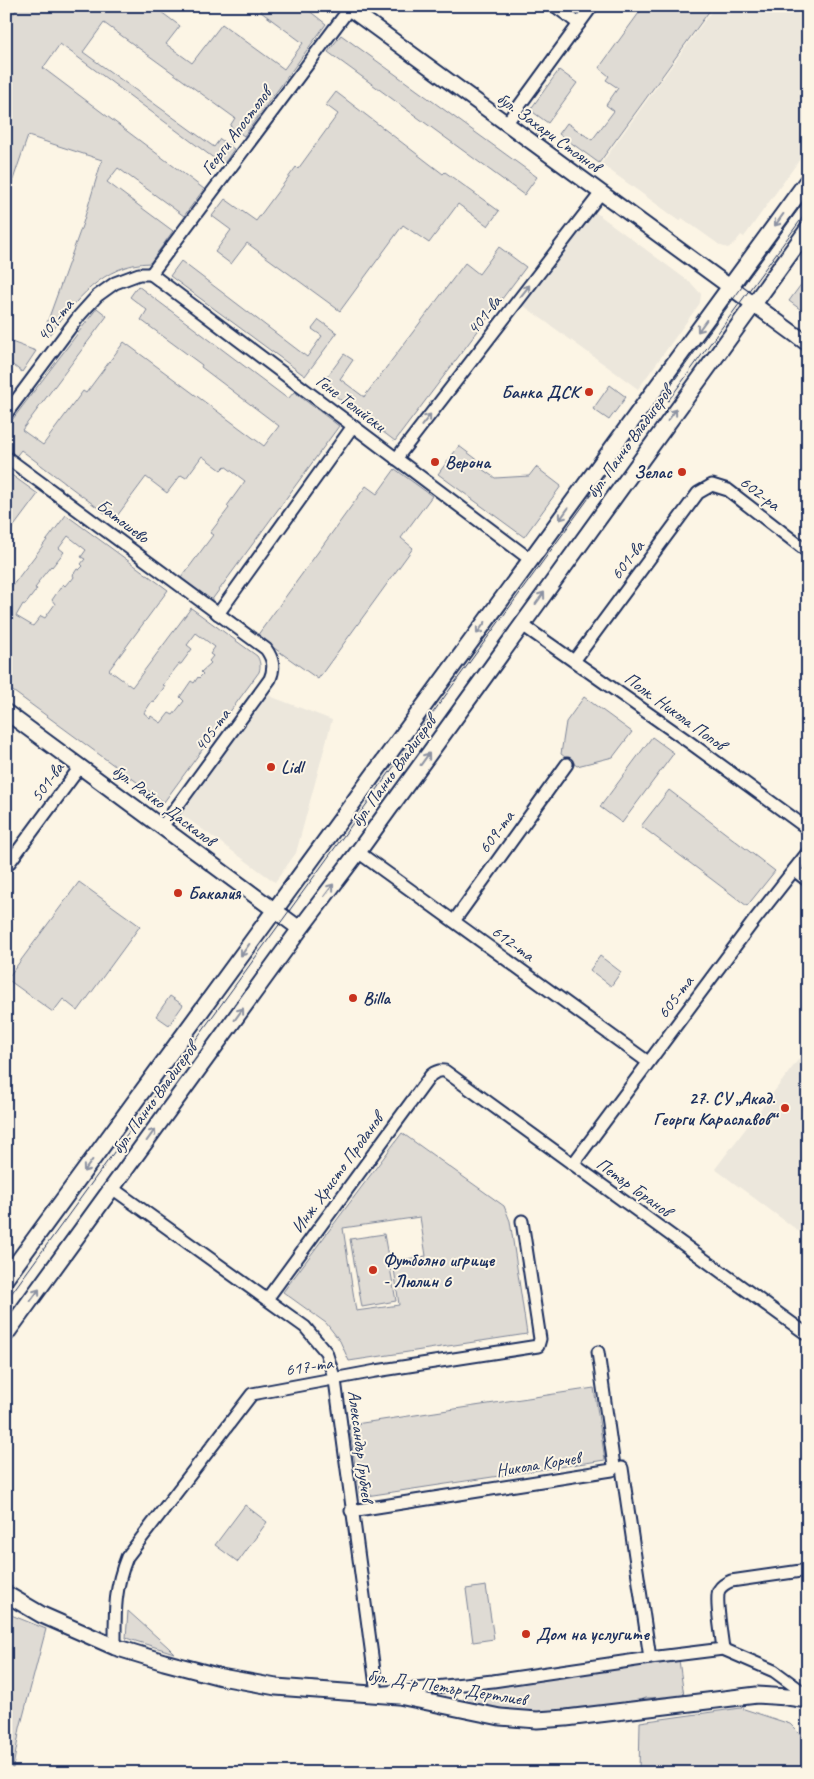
<svg xmlns="http://www.w3.org/2000/svg" width="814" height="1779" viewBox="0 0 814 1779" font-family="Caveat,sans-serif">
<rect width="100%" height="100%" fill="#fcf5e5"/>
<filter id="ink" filterUnits="userSpaceOnUse"><feTurbulence type="fractalNoise" baseFrequency=".02" numOctaves="2"/><feDisplacementMap in="SourceGraphic" scale="10" xChannelSelector="R" yChannelSelector="G"/><feConvolveMatrix kernelMatrix="1 2 1 2 8 2 1 2 1" color-interpolation-filters="sRGB"/></filter>
<g filter="url(#ink)">
<!-- built -->
<g fill="#ece7dc">
<polygon points="715,6 787,6 808,21 808,148 744,237 741,235 734,244 728,248 721,246 682,218 680,221 601,164"/>
<polygon points="591,209 691,283 701,294 700,303 638,389 520,303"/>
<polygon points="267,695 332,720 296,853 275,882 181,814"/>
<polygon points="808,1047 808,1238 715,1169"/>
</g>
<!-- green -->
<g fill="#dfdbd4" stroke="#7d8599" fill-rule="evenodd">
<path d="M19 6H153L180 26 166 44 192 63 222 24 284 69 303 43 261 12 260 6H303L326 24 244 136 230 126 235 118 104 23 83 52 214 147 220 139 234 149 223 165 60 44 43 68 204 189 184 216 118 168 107 182 173 231 150 263C102 264 76 301 49 335L43 334 83 223 102 160 28 136 6 200V24Z"/>
<polygon points="644,6 713,6 599,163 559,134 567,123 592,140 614,111 606,105 618,88 606,80 609,76 599,68"/>
<polygon points="341,35 537,177 524,195 328,52"/>
<polygon points="559,70 577,83 548,123 530,110"/>
<polygon points="336,92 443,174 445,172 499,211 488,226 458,204 429,243 403,225 340,311 247,243 231,264 215,252 231,230 212,216 225,199 256,221 296,167 298,169 338,114 326,105"/>
<polygon points="499,247 526,267 395,441 321,385 344,354 353,360 340,379 364,397 465,263 479,274"/>
<polygon points="181,261 307,357 322,336 312,329 319,320 337,333 305,376 170,276"/>
<polygon points="808,275 808,315 789,301"/>
<polygon points="138,286 288,399 294,392 339,426 211,601 181,578 213,535 210,533 229,508 227,506 245,481 225,466 221,470 202,456 186,478 181,475 167,493 146,477 114,520 21,450 14,459 6,453 6,428 97,308 107,316 22,430 43,445 83,391 86,393 124,342 264,446 279,426 201,367 202,365 141,320 147,310 130,297"/>
<polygon points="6,340 36,351 22,372 6,360"/>
<polygon points="610,385 626,397 609,420 593,409"/>
<polygon points="459,446 479,461 476,465 495,478 529,476 536,467 561,486 524,537 438,474"/>
<polygon points="395,469 432,496 401,538 413,548 318,679 257,636 366,486 377,494"/>
<polygon points="6,471 38,494 6,537"/>
<path d="M66 515 168 590 109 670 132 687 191 608 257 656C260 661 261 666 259 672L164 802 6 686V594ZM68 536 86 550 81 557 85 559 81 564 83 566 79 570 77 569 73 575 74 577 71 581 70 580 65 586 63 584 52 600 55 604 45 618 41 616 33 626 16 616 23 604 25 605 37 589 35 588 39 583 38 582 51 566 52 567 64 552 59 548ZM196 633 215 647 210 654 213 656 209 661 211 663 201 672 203 674 199 678 198 677 194 683 191 681 180 697 184 701 173 715 169 713 161 723 151 716 150 718 144 713 152 701 154 702 165 686 163 685C168 678 174 670 179 664H181L192 649 187 645Z"/>
<polygon points="584,697 632,732 613,757 577,766 561,754 566,722"/>
<polygon points="652,737 674,753 622,823 600,807"/>
<polygon points="669,790 775,871 747,906 641,826"/>
<polygon points="79,882 140,926 78,1011 63,999 53,1012 7,979"/>
<polygon points="600,956 621,972 611,986 590,970"/>
<polygon points="170,996 183,1005 169,1025 156,1016"/>
<path d="M402 1133 504 1206 510 1221 527 1334 349 1361 340 1341 326 1323 283 1292ZM420 1217 426 1256 393 1261 399 1305 356 1311 343 1228Z"/>
<polygon points="384,1234 396,1301 362,1307 350,1239"/>
<polygon points="594,1388 605,1460 360,1497 349,1425"/>
<polygon points="245,1505 267,1522 238,1562 215,1545"/>
<polygon points="486,1586 494,1639 473,1642 466,1589"/>
<polygon points="128,1611 168,1647 174,1653 126,1638"/>
<polygon points="6,1613 46,1629 20,1728 12,1773 6,1773"/>
<polygon points="679,1660 684,1696 646,1698 627,1705 538,1715 463,1704 466,1689"/>
<polygon points="741,1708 790,1724 808,1742 808,1773 639,1773 640,1722"/>
</g>
<g fill="none" stroke-linecap="round" stroke-linejoin="round">
<defs>
<g id="minor">
<polyline points="555,6 579,24"/>
<polyline points="506,124 592,6"/>
<polyline points="151,274 531,560"/>
<polyline points="151,274 349,9"/>
<polyline points="6,414 79,316 97,296 115,283 139,274 151,274"/>
<path d="M6 457 266 649C273 659 275 667 270 679L162 827"/>
<polyline points="396,459 600,194"/>
<polyline points="218,614 353,426"/>
<polyline points="521,624 689,742 808,829"/>
<polyline points="574,661 698,493 712,485 728,490 808,552"/>
<polyline points="358,852 648,1062"/>
<polyline points="6,867 80,767"/>
<polyline points="794,870 808,881"/>
<polyline points="454,921 567,764"/>
<polyline points="573,1164 753,922 808,852"/>
<polyline points="112,1188 305,1327 326,1352 335,1380 377,1693 493,1681 650,1658 723,1649 774,1671 808,1696"/>
<path d="M267 1299 431 1075C436 1071 440 1070 445 1071L808 1335"/>
<polyline points="622,1468 650,1658"/>
<polyline points="351,1511 612,1470 614,1466 598,1352"/>
<path d="M115 1647C115 1613 114 1589 127 1557L252 1394 376 1371 538 1346 540 1339 522 1221"/>
<path d="M723 1649C722 1638 715 1599 719 1590 722 1585 726 1583 731 1581L808 1570"/>
</g>
<g id="tertiary">
<polyline points="346,6 808,344"/>
<polyline points="6,712 300,929"/>
</g>
<g id="secondary">
<polyline points="6,1278 808,180"/>
<polyline points="6,1334 300,929 358,852 808,229"/>
<polyline points="6,1594 42,1615 115,1647 164,1662 221,1677 276,1687 399,1696 500,1717 537,1720 566,1718 757,1695 787,1697 808,1700"/>
</g>
</defs>
<!-- minor casing -->
<use href="#minor" stroke="#1b2f5e" stroke-width="15"/>
<!-- tertiary casing -->
<use href="#tertiary" stroke="#1b2f5e" stroke-width="18"/>
<!-- secondary casing -->
<use href="#secondary" stroke="#1b2f5e" stroke-width="19"/>
<!-- minor -->
<use href="#minor" stroke="#fcf5e5" stroke-width="11"/>
<!-- tertiary -->
<use href="#tertiary" stroke="#fcf5e5" stroke-width="14"/>
<!-- secondary -->
<use href="#secondary" stroke="#fcf5e5" stroke-width="15"/>
<!-- tram -->
<g stroke="#1b2f5e" stroke-width="1">
<polyline points="668,401 808,210"/>
<polyline points="6,1301 808,196"/>
</g>
</g>
<!-- one-way arrows -->
<defs><path id="oneway-shaft" d="M-6 0H5M1.5-3L5.5 0L1.5 3" fill="none" stroke-width="1.6" stroke-linecap="round" stroke-linejoin="round" transform="scale(1.25)"/></defs>
<g stroke="#8c92a2">
<use href="#oneway-shaft" transform="translate(779 220) rotate(126)"/>
<use href="#oneway-shaft" transform="translate(525 291) rotate(-52)"/>
<use href="#oneway-shaft" transform="translate(702 326) rotate(126)"/>
<use href="#oneway-shaft" transform="translate(672 415) rotate(-54)"/>
<use href="#oneway-shaft" transform="translate(426 420) rotate(-52)"/>
<use href="#oneway-shaft" transform="translate(564 514) rotate(126)"/>
<use href="#oneway-shaft" transform="translate(540 598) rotate(-54)"/>
<use href="#oneway-shaft" transform="translate(481 628) rotate(126)"/>
<use href="#oneway-shaft" transform="translate(425 759) rotate(-54)"/>
<use href="#oneway-shaft" transform="translate(329 890) rotate(-53)"/>
<use href="#oneway-shaft" transform="translate(245 950) rotate(126)"/>
<use href="#oneway-shaft" transform="translate(239 1014) rotate(-54)"/>
<use href="#oneway-shaft" transform="translate(151 1135) rotate(-54)"/>
<use href="#oneway-shaft" transform="translate(88 1166) rotate(126)"/>
<use href="#oneway-shaft" transform="translate(35 1295) rotate(-54)"/>
</g>
</g>
<!-- markers -->
<g fill="#c8321e" stroke="#fcf5e5" stroke-width="2">
<circle cx="589" cy="392" r="5"/>
<circle cx="435" cy="462" r="5"/>
<circle cx="682" cy="472" r="5"/>
<circle cx="271" cy="767" r="5"/>
<circle cx="178" cy="893" r="5"/>
<circle cx="353" cy="998" r="5"/>
<circle cx="785" cy="1108" r="5"/>
<circle cx="373" cy="1270" r="5"/>
<circle cx="526" cy="1634" r="5"/>
</g>
<g text-anchor="middle" dominant-baseline="central" stroke-width="4" stroke-linejoin="round" paint-order="stroke">
<!-- street labels -->
<g font-size="18" fill="#1b2f5e" stroke="#fcf5e5">
<text transform="translate(236 131) rotate(-53)">Георги Апостолов</text>
<text transform="translate(549 132) rotate(36)">бул. Захари Стоянов</text>
<text transform="translate(484 315) rotate(-52)">401-ва</text>
<text transform="translate(55 320) rotate(-52)">409-та</text>
<text transform="translate(351 403) rotate(37)">Гене Телийски</text>
<text transform="translate(629 442) rotate(-54)">бул. Панчо Владигеров</text>
<text transform="translate(760 493) rotate(37)">602-ра</text>
<text transform="translate(123 521) rotate(37)">Батошево</text>
<text transform="translate(627 560) rotate(-53)">601-ва</text>
<text transform="translate(675 711) rotate(36)">Полк. Никола Попов</text>
<text transform="translate(212 730) rotate(-54)">405-та</text>
<text transform="translate(393 771) rotate(-54)">бул. Панчо Владигеров</text>
<text transform="translate(47 782) rotate(-54)">501-ва</text>
<text transform="translate(164 805) rotate(37)">бул. Райко Даскалов</text>
<text transform="translate(496 832) rotate(-54)">609-та</text>
<text transform="translate(513 943) rotate(36)">612-та</text>
<text transform="translate(675 997) rotate(-53)">605-та</text>
<text transform="translate(154 1098) rotate(-54)">бул. Панчо Владигеров</text>
<text transform="translate(337 1173) rotate(-54)">Инж. Христо Проданов</text>
<text transform="translate(634 1187) rotate(36)">Петър Горанов</text>
<text transform="translate(309 1366) rotate(-9)">617-та</text>
<text transform="translate(361 1446) rotate(83)">Александър Грубчев</text>
<text transform="translate(538 1464) rotate(-9)">Никола Корчев</text>
<text transform="translate(447 1687) rotate(9)">бул. Д-р Петър Дертлиев</text>
</g>
<!-- poi labels -->
<g font-size="18" font-weight="bold" fill="#1b2f5e" stroke="#fcf5e5" text-anchor="start">
<text x="579" y="392" text-anchor="end">Банка ДСК</text>
<text x="445" y="462">Верона</text>
<text x="672" y="472" text-anchor="end">Зелас</text>
<text x="281" y="767">Lidl</text>
<text x="188" y="893">Бакалия</text>
<text x="363" y="998">Billa</text>
<text x="775" y="1098" text-anchor="end">27. СУ „Акад.<tspan x="775" dy="21">Георги Караславов“</tspan></text>
<text x="383" y="1260">Футболно игрище<tspan x="383" dy="21">- Люлин 6</tspan></text>
<text x="536" y="1634">Дом на услугите</text>
</g>
</g>
<!-- margin -->
<rect width="814" height="1779" fill="none" stroke="#fcf5e5" stroke-width="25"/>
<rect x="12" y="12" width="789" height="1754" fill="none" stroke="#1b2f5e" stroke-width="2" filter="url(#ink)"/>
</svg>
